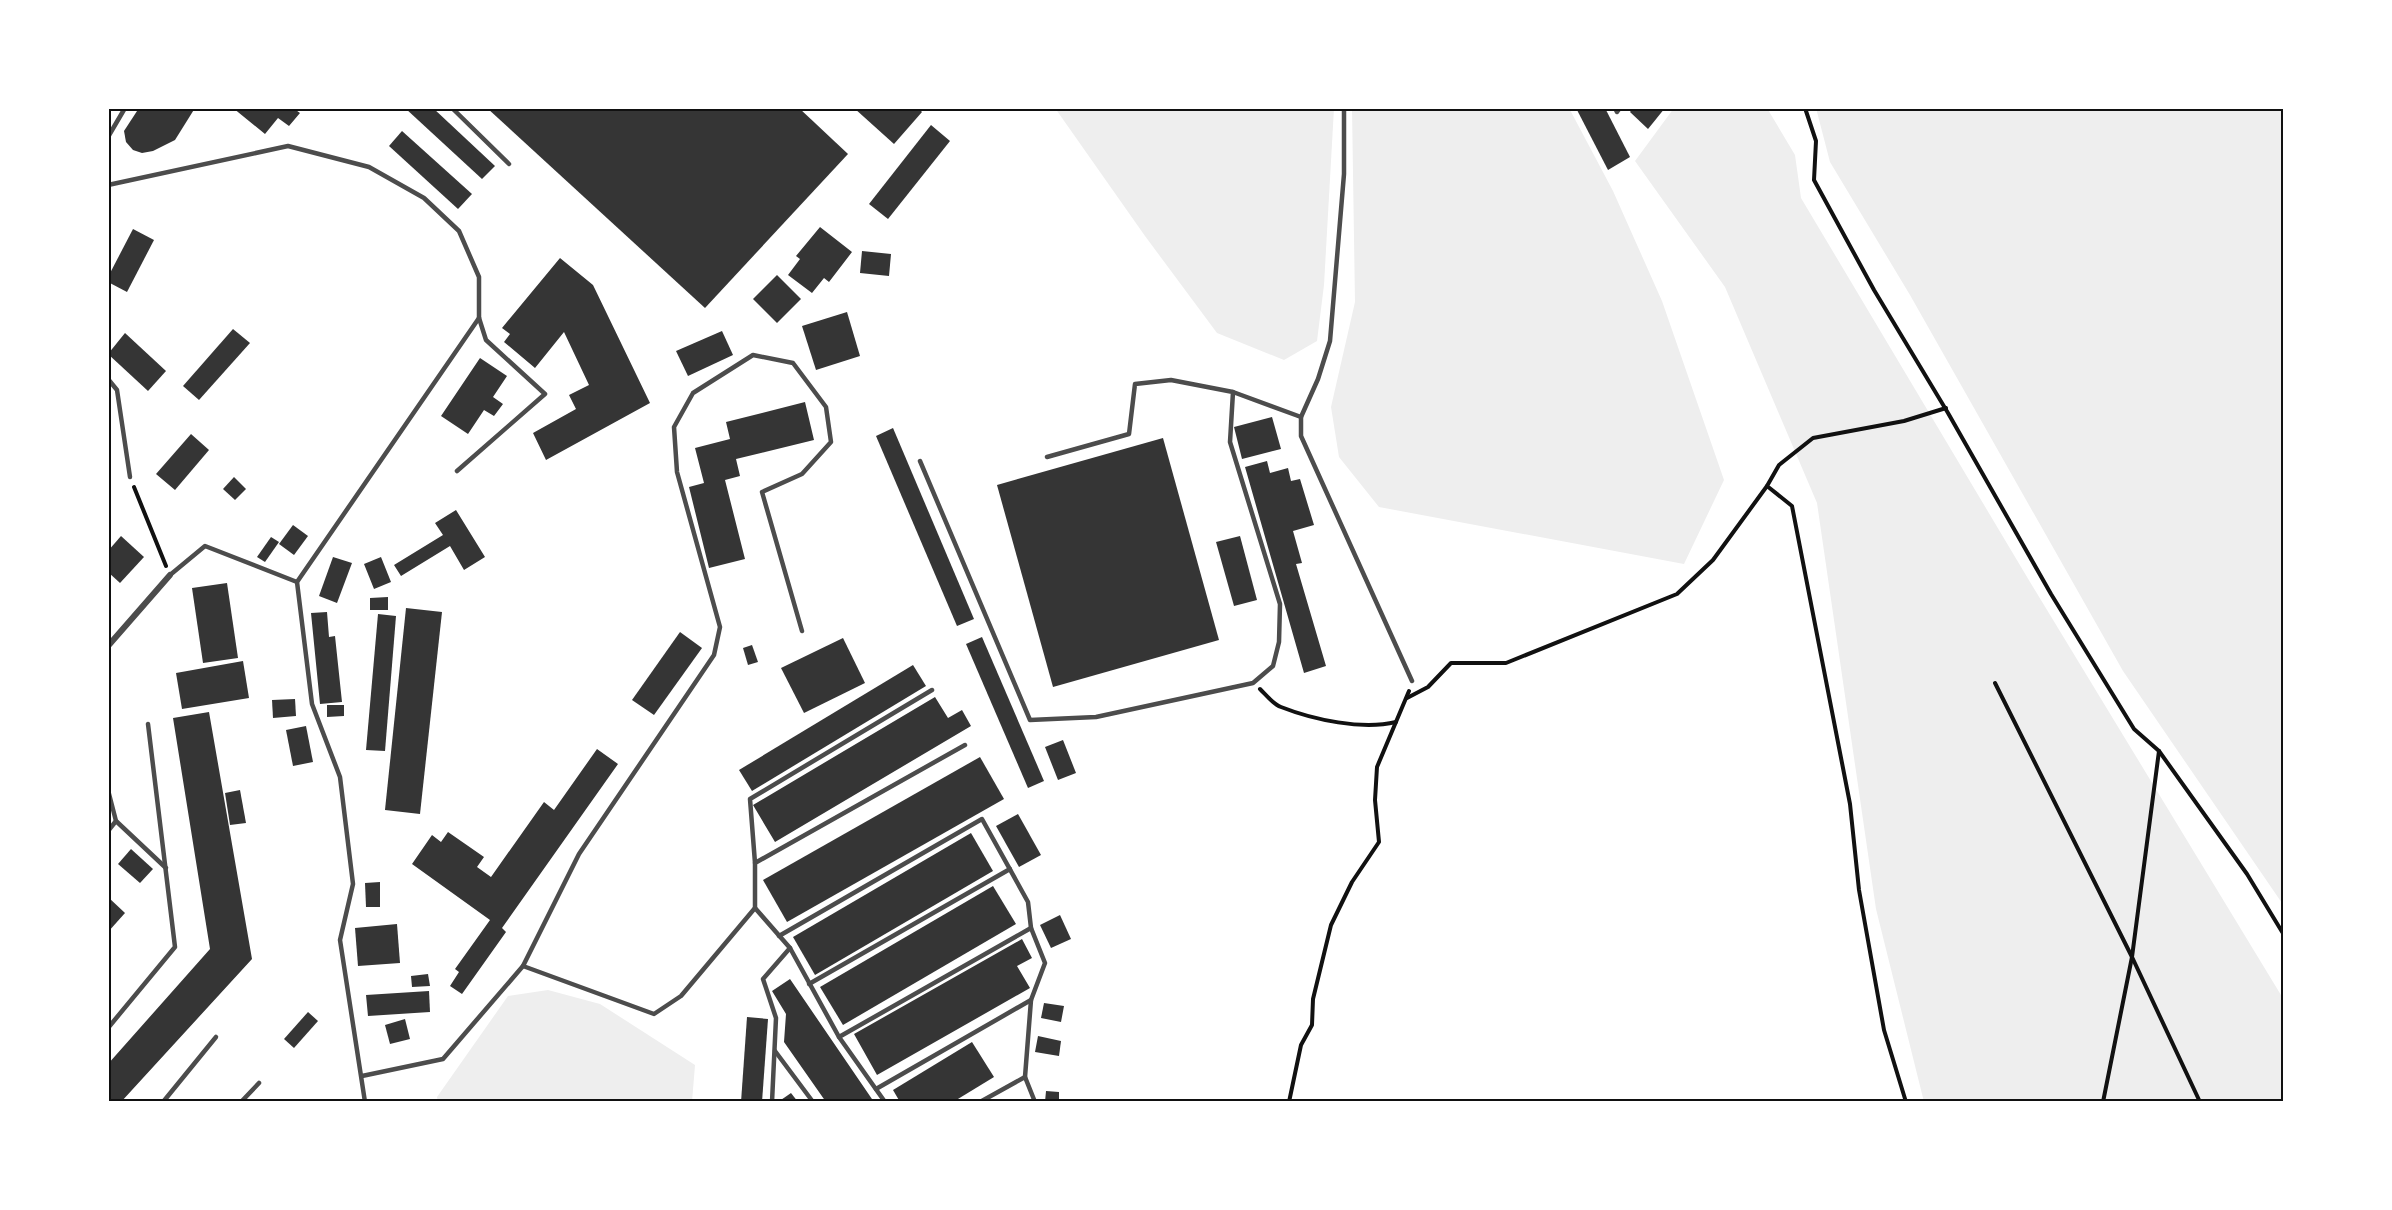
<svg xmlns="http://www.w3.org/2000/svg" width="2392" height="1210" viewBox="0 0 2392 1210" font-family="Barlow,sans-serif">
<rect width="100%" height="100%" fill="#fff"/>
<!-- green -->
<g fill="#eee">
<polygon points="1055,108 1334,108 1324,285 1317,341 1284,360 1217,333 1145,236"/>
<polygon points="1352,108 1569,108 1613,191 1662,301 1724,480 1684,564 1379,507 1339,457 1331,407 1355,302"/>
<polygon points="1674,108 1767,108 1795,155 1801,198 2030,582 2284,1000 2284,1102 1924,1102 1876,909 1817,503 1725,287 1635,161"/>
<polygon points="1816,108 2284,108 2284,906 2123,671 1910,295 1830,162"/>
<polygon points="548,990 600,1004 695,1065 692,1102 438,1102 437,1097 508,996"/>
</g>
<!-- building -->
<g fill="#353535">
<polygon points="139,108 195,108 175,140 153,151 142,153 133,150 126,142 124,131"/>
<polygon points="233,108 293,108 300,113 289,126 278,118 265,134"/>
<polygon points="405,108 433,108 495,166 482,179"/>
<polygon points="487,108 799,108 848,154 705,308"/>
<polygon points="854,108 918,108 922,112 894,144"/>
<polygon points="1576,108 1605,108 1630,157 1608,170"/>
<polygon points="1633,108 1665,108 1648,129 1630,112"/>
<polygon points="931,125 950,141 888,219 869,204"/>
<polygon points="402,131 472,194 458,209 389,146"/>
<polygon points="820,227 852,252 829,282 824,278 812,293 788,275 800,259 796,256"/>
<polygon points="133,229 154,240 127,292 108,282 108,277"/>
<polygon points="862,251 891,254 889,276 860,273"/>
<polygon points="560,258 593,285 650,403 546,460 533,433 576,409 569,395 589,385 564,332 535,368 504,342 510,334 502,328"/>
<polygon points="777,275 801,299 777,323 753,299"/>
<polygon points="847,312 860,356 816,370 802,326"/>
<polygon points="233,329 250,343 199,400 183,386"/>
<polygon points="722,331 733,355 688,376 676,351"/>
<polygon points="125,333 166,371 148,391 108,354"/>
<polygon points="480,358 507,376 493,397 503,404 494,416 484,410 468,434 441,416"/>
<polygon points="805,402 814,440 736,459 740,476 725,480 745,559 709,568 689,487 704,483 695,448 730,439 726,422"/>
<polygon points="1272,417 1281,449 1242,459 1234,427"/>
<polygon points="893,428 974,619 957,626 876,436"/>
<polygon points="191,434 209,450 175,490 156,474"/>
<polygon points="1163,438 1219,640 1053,687 997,485"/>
<polygon points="1267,461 1270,473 1288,468 1291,481 1300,479 1314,525 1293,531 1302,563 1296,564 1326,666 1304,673 1245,467"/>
<polygon points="234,477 246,489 235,500 223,489"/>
<polygon points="456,510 485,557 464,570 450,546 401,576 394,565 443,535 435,523"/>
<polygon points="293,525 308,536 294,555 279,544"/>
<polygon points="121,536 144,557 120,583 108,572 108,551"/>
<polygon points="1240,536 1257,600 1234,606 1216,542"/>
<polygon points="271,537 279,542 265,562 257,557"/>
<polygon points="333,557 352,563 337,603 319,596"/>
<polygon points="381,557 391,582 374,589 364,564"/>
<polygon points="227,583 238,658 203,663 192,588"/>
<polygon points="388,597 388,610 370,610 370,598"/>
<polygon points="406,608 442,612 420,814 385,810"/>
<polygon points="327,612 329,637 335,636 342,702 320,704 311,613"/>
<polygon points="378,614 396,616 385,751 366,750"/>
<polygon points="680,632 702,648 654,715 632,700"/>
<polygon points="982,637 1044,781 1028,788 966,644"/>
<polygon points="843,638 865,683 804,713 781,668"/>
<polygon points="752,645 758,662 748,665 743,648"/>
<polygon points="243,661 249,698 182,709 176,673"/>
<polygon points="913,665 926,686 752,791 739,770"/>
<polygon points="935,697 948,718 962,710 971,726 775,842 753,805"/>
<polygon points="295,699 296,716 273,718 272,700"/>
<polygon points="327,705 344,705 344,716 327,717"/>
<polygon points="209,712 252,959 121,1102 108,1102 108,1064 210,949 173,718"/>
<polygon points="306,726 313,762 293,766 286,730"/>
<polygon points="1063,740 1076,773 1058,780 1045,747"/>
<polygon points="597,749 618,764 502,928 506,932 462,994 450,986 459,972 455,969 490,920 412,864 432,835 441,842 448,832 484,857 477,867 491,877 544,802 554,810"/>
<polygon points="980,757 1004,799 787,922 763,880"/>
<polygon points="240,790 246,823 230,825 225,793"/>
<polygon points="1018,814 1041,855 1019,867 996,826"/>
<polygon points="971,833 993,871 815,975 793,937"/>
<polygon points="131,849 153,869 140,883 118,864"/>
<polygon points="380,882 380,907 366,907 365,883"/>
<polygon points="993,886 1016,924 843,1025 820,987"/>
<polygon points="108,897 125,913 108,932"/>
<polygon points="1060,915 1071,939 1051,948 1040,925"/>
<polygon points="397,924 400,963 358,966 355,928"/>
<polygon points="1022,939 1032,958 1017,966 1030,988 877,1075 854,1034"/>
<polygon points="428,974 430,986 412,987 411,976"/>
<polygon points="790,979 874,1102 826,1102 784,1042 786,1014 772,991"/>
<polygon points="429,991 430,1012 368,1016 366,995"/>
<polygon points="1044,1003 1064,1006 1061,1022 1041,1018"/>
<polygon points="308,1012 318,1021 294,1048 284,1039"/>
<polygon points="747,1017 768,1019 762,1102 741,1102"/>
<polygon points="405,1019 410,1039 390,1044 385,1025"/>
<polygon points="1038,1036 1061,1041 1059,1056 1035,1052"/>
<polygon points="972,1042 994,1077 953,1102 900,1102 893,1090"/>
<polygon points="1046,1091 1059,1092 1059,1102 1045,1102"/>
<polygon points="791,1093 798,1102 778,1102"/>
</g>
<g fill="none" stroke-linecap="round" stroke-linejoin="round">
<!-- path -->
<g stroke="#111" stroke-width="4">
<polyline points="1805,108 1816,141 1814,180 1874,290 1948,413 2051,594 2134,729 2159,751 2247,874 2284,935"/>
<polyline points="134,487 166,566"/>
<polyline points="1995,683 2132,957 2200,1102"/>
<path d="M1260 689C1266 695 1273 704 1281 707 1314 720 1362 730 1396 722"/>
<polyline points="1407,698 1428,687 1451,663 1506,663 1677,594 1713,560 1767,486"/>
<polyline points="1289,1102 1301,1045 1312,1025 1313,999 1331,925 1352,882 1379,842 1375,800 1377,767 1409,691"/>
<polyline points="1906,1102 1884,1030 1859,890 1850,804 1792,506 1767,486 1779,465 1813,438 1904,421 1946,408"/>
<polyline points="2103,1102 2132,957 2159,751"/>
</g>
<!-- service -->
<g stroke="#4c4c4c" stroke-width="4.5">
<polyline points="452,108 509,164"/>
<polyline points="1344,108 1344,174 1330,341 1318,379 1301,417 1301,436 1412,681"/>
<polyline points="1615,108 1617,112 1620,108"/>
<polyline points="108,137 125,108"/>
<polyline points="108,185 288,146 369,167 424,198 459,231 479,277 479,318 486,340 545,394 457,471"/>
<polyline points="108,379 117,390 130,477"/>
<polyline points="1233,392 1301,417"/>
<polyline points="920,461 1030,720 1096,717 1253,683 1273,666 1279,642 1280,604 1230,442 1233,392 1171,380 1135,384 1129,434 1047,457"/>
<polyline points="170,575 205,546 297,582"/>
<polyline points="108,790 116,821 166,868"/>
<polyline points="108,831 116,821"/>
<polyline points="755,863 750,799 932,690"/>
<polyline points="779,936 982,819 1028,902 1031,928 1045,963 1031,1000 876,1089"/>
<polyline points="523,966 579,854 714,655 720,627 677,472 674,427 693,393 753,355 793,363 826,407 831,442 802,474 762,492 802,631"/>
<polyline points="809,984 1010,869"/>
<polyline points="1031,1000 1025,1077 1035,1102"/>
<polyline points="108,1028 175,947 148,724"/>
<polyline points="839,1037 1031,928"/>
<polyline points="775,1051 813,1102"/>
<polyline points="362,1076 443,1059 523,966 654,1014 681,996 755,908"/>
<polyline points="163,1102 216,1037"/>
<polyline points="241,1102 259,1083"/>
<polyline points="365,1102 340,940 353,884 340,777 312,704 297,582 479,318"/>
<polyline points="772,1102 776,1018 763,979 790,948"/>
<polyline points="885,1102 839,1037 790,948 755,908 755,863 965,745"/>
<polyline points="980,1102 1025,1077"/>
</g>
<!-- minor -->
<polyline stroke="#4c4c4c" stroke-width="6" points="108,646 170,575"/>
</g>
<!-- border -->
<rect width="2392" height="1210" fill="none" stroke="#ffffff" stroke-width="219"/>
<rect x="110" y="110" width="2172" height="990" fill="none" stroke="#111" stroke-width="2"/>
</svg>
